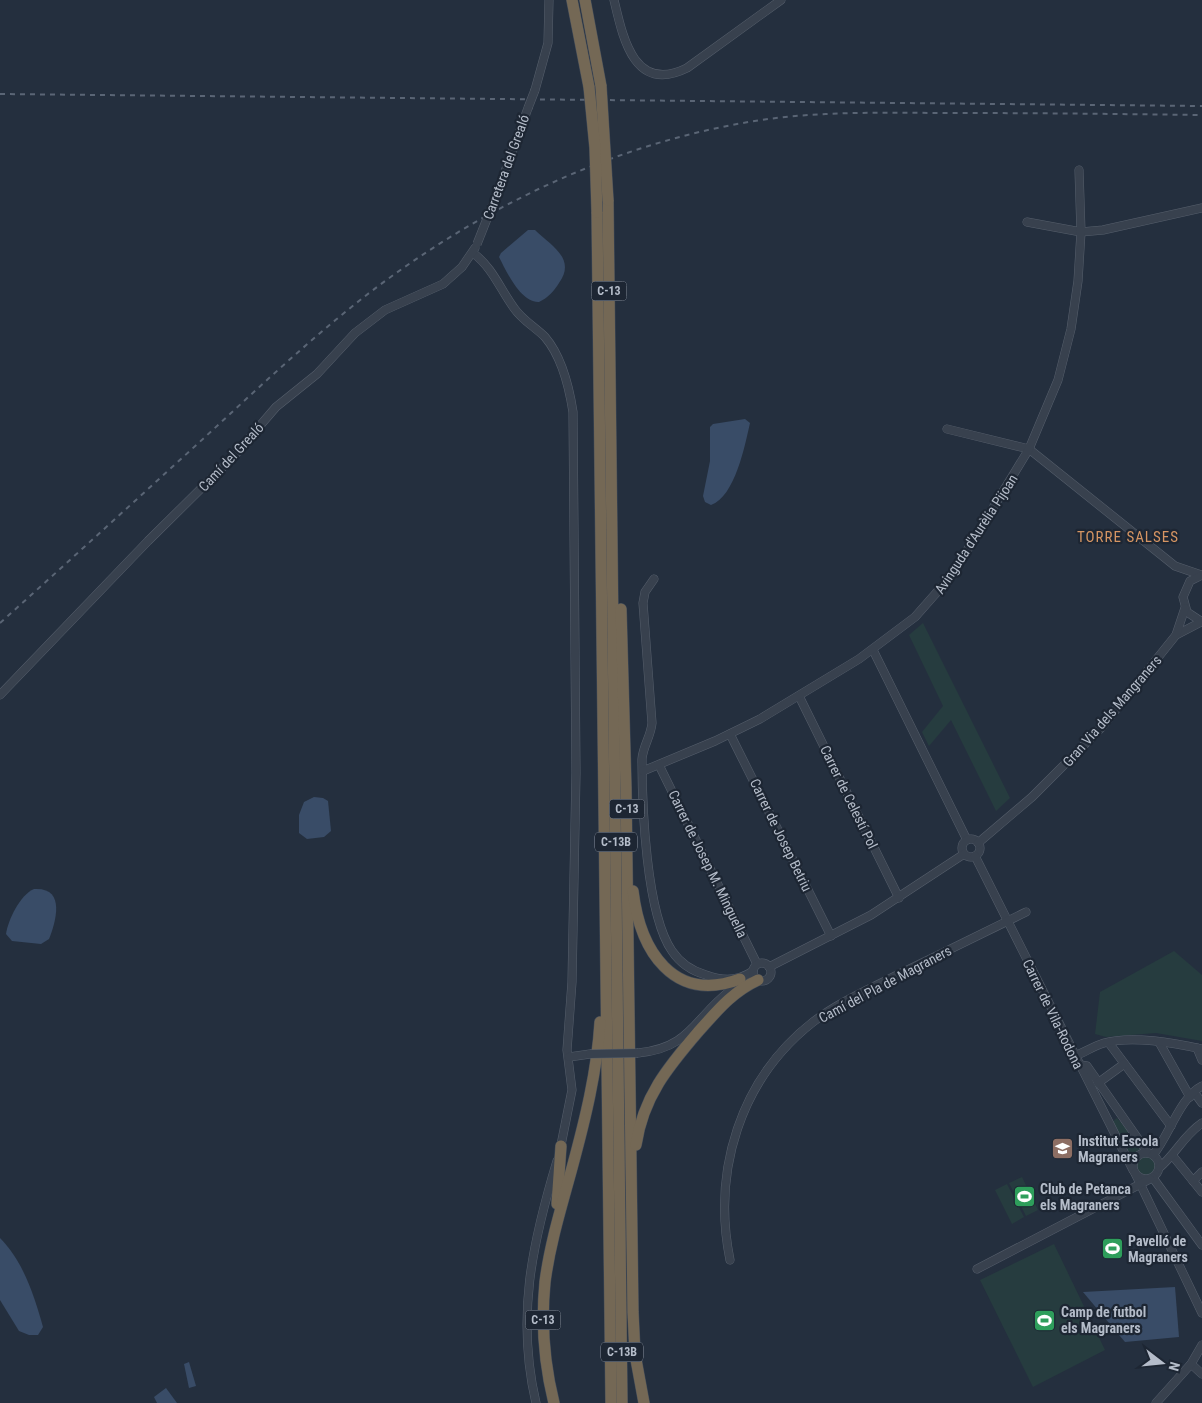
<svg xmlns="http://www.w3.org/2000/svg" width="1202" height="1403" viewBox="0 0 1202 1403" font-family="'Roboto Condensed',sans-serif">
<rect width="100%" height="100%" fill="#242f3e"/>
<!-- green -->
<g fill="#263c3f">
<polygon points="923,623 1010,798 996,811 951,720 929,746 922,732 943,706 909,635"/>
<polygon points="1174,951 1202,975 1202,1041 1156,1033 1106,1037 1095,1034 1100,992"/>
<polygon points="1117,1118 1143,1149 1135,1153 1130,1161 1112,1122"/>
<circle cx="1146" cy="1166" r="10"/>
<polygon points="1022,1177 1038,1210 1026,1216 1009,1183"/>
<polygon points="1007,1184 1024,1217 1012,1224 995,1190"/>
<polygon points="1054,1244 1105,1350 1033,1387 980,1280"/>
</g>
<!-- water -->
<g fill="#394c67">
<path d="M528 230H535C553 247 576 259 559 283 554 291 548 298 539 302 521 303 506 271 499 257L501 253Z"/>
<path d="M745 419 750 423C745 445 735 497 711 505L705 502 703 496 710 461V427L713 424Z"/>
<polygon points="314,797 323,798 328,801 331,831 324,837 307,839 299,833 299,815 304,802"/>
<path d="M34 889C66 887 56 921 49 939L41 944 12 941 6 934C8 920 20 895 34 889Z"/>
<path d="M0 1238C23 1261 34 1295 43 1327L38 1335H29L19 1331 0 1300Z"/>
<polygon points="1175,1287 1179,1337 1125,1342 1083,1292"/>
<polygon points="189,1362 196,1386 189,1388 184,1364"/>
<polygon points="166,1388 177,1403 157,1403 154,1397"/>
</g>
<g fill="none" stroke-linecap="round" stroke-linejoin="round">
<defs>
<g id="minor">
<path d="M614 0C623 38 634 94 687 68L781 0"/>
<polyline points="535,90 548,43 549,0"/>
<polyline points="498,191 528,108"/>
<polyline points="1027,222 1081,232 1103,230 1202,208"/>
<path d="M473 253C493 268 500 289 514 308 522 320 535 327 545 337 562 357 569 386 573 412L576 773 572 982 567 1050 572 1090 560 1150"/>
<polyline points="947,429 1029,449 1175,566 1201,575"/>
<polyline points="1202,575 1190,581 1183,597 1187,612 1202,622"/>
<path d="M654 579 645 592 643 603 652 723C651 736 643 746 642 759 642 805 646 914 672 951 680 963 692 971 706 975 722 981 739 981 753 971"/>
<polyline points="1176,635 1201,622"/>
<polyline points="873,650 967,840"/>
<polyline points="0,695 148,541 234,456 276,407 317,374 355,333 385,310 443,284 462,267 475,248"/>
<polyline points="799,696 899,898"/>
<polyline points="730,734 831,936"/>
<polyline points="659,765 757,964"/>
<polyline points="643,771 715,741 760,719 859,659 915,617 952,575 1029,449 1058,380 1071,329 1078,281 1081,232 1079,170"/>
<circle cx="971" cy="848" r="9"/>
<polyline points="978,843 1032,797 1102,727 1176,635 1185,608"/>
<polyline points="975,856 1133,1170"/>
<circle cx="762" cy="972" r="9"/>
<polyline points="769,967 871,915 964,854"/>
<polyline points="1159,1042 1190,1097"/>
<polyline points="1109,1043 1171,1126"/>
<polyline points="1197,1048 1202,1060"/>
<path d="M638 1053C691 1048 694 1018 731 990"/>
<path d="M1075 1056C1085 1052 1094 1046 1104 1043 1132 1035 1174 1043 1202 1049"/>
<polyline points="569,1057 590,1054"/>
<polyline points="1081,1065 1087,1066 1148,1153"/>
<polyline points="1098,1083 1124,1064"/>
<polyline points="1194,1092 1202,1103"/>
<circle cx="1146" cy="1166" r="13"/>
<path d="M1153 1155C1169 1136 1180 1097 1202 1086"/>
<polyline points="1172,1155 1202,1192"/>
<path d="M1159 1168C1176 1154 1183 1136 1202 1123"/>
<polyline points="1135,1173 1202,1313"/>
<polyline points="1153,1178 1202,1245"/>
<polyline points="1193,1181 1202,1172"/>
<path d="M730 1260C712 1171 740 1079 813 1022 839 1002 870 989 899 974 941 954 983 933 1026 912"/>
<polyline points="977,1269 1150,1179"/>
<polyline points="1191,1364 1202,1374"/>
<path d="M536 1403C516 1317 532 1244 557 1161"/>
<polyline points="1156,1403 1191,1364 1202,1345"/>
</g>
<g id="highway">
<polyline points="572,0 589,87"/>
<polyline points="585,0 601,86"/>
<polyline points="608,200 622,1403"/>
<polyline points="597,212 611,1403"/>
<polyline points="621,609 626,788 633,1312 635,1354 644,1403"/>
<path d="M633 891C640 950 673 1004 740 979"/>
<path d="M636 1145C643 1097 668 1067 698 1032 717 1011 732 992 758 980"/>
<polyline points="557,1204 561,1146"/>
<path d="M554 1403C544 1363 541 1323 545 1282 550 1243 562 1205 572 1168 585 1120 597 1072 600 1022"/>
</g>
</defs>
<!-- minor casing -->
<use href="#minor" stroke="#565f6c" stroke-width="9"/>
<!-- highway casing -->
<use href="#highway" stroke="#434c59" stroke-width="12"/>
<!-- minor -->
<use href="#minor" stroke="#38414e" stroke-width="8"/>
<!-- highway -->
<use href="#highway" stroke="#746855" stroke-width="11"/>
<!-- rail -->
<g stroke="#5a6575" stroke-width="2" stroke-dasharray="5 5" stroke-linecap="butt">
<polyline points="0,94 1202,106"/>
<path d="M0 623C68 562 136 500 204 438 256 390 308 341 364 297 482 205 626 137 776 118 835 111 894 113 954 113 1037 113 1119 114 1202 115"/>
</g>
<defs>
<g id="minor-bridge">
<polyline points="528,108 535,90"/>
<polyline points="477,244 498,191"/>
<polyline points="590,1054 638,1053"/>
</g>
<g id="highway-bridge">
<polyline points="601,86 608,200"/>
<polyline points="589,87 595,148 597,212"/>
</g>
</defs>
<!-- minor-bridge casing -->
<use href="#minor-bridge" stroke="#565f6c" stroke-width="9" stroke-linecap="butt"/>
<!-- highway-bridge casing -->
<use href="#highway-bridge" stroke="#434c59" stroke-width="12" stroke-linecap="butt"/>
<!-- minor-bridge -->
<use href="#minor-bridge" stroke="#38414e" stroke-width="8"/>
<!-- highway-bridge -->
<use href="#highway-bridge" stroke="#746855" stroke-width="11"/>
</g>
<!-- icons -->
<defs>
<symbol id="school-square" viewBox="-11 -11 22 22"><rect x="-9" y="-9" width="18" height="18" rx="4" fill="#8d6e63" stroke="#1d2633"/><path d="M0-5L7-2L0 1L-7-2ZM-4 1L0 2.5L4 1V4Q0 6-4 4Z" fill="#fff"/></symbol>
<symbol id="stadium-square" viewBox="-11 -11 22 22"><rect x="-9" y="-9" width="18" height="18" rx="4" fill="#2e9e5b" stroke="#1d2633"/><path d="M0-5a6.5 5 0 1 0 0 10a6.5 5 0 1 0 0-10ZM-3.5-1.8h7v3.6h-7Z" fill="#fff"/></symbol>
</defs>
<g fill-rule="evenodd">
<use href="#school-square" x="1050" y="1136" width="25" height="25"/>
<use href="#stadium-square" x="1012" y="1184" width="25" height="25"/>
<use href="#stadium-square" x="1100" y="1236" width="25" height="25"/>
<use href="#stadium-square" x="1032" y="1308" width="25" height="25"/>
</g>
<g text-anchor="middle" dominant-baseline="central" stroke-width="4.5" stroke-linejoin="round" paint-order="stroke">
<!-- shield labels -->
<g fill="#1d2633" stroke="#878f9c" stroke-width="1">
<rect x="591.5" y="281.5" width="35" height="19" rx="4"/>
<rect x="609.5" y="799.5" width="35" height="19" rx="4"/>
<rect x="595" y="832.5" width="42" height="19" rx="4"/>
<rect x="525.5" y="1310.5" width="35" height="19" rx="4"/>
<rect x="601" y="1342.5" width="42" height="19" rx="4"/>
</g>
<g font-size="12" font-weight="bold" fill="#b4bcc9">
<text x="609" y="291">C-13</text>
<text x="627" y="809">C-13</text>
<text x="616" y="842">C-13B</text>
<text x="543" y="1320">C-13</text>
<text x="622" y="1352">C-13B</text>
</g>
<!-- street labels -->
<g font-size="14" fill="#b4bcc9" stroke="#1d2633">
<text transform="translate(506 167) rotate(-70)">Carretera del Grealó</text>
<text transform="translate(231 457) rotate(-47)">Camí del Grealó</text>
<text transform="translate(976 534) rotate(-57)">Avinguda d'Aurèlia Pijoan</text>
<text transform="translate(1112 711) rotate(-49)">Gran Via dels Mangraners</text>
<text transform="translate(849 797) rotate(64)">Carrer de Celestí Pol</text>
<text transform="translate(781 835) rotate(64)">Carrer de Josep Betriu</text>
<text transform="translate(708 864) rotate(64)">Carrer de Josep M. Minguella</text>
<text transform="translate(885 984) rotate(-28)">Camí del Pla de Magraners</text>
<text transform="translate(1053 1014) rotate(64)">Carrer de Vila-Rodona</text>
</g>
<!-- poi labels -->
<g font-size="14" font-weight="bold" fill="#b4bcc9" stroke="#1d2633" text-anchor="start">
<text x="1078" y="1141">Institut Escola<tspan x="1078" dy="16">Magraners</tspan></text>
<text x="1040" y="1189">Club de Petanca<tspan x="1040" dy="16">els Magraners</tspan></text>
<text x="1128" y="1241">Pavelló de<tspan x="1128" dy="16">Magraners</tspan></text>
<text x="1061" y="1312">Camp de futbol<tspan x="1061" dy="16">els Magraners</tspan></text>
</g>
<!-- neighbourhood labels -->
<g font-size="15" letter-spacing="1" fill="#d59563" stroke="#1d2633">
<text x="1128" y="537">TORRE SALSES</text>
</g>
</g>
<!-- north arrow -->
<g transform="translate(1162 1363) rotate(106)" stroke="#1d2633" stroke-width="4" paint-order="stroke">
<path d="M0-4L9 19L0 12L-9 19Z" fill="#b4bcc9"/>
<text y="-8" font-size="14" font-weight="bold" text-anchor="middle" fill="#b4bcc9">N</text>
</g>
</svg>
